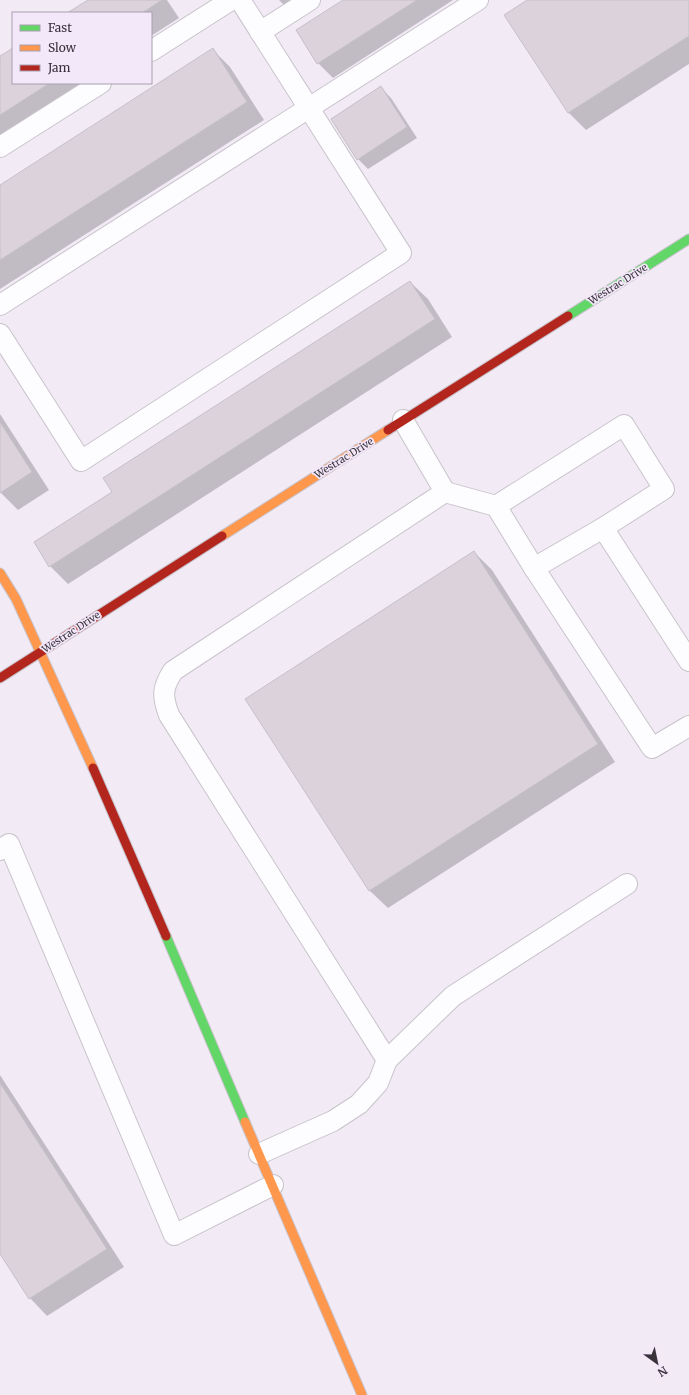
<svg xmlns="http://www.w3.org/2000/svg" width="689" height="1395" viewBox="0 0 689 1395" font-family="Merriweather,serif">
<rect width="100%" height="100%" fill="#f2ebf6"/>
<!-- shadow -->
<g fill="#0003">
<polygon points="90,0 167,0 179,18 151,36 151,13 69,13"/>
<polygon points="279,0 297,0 286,7"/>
<polygon points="345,0 453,0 333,78 318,63 297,31"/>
<polygon points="529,0 689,0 689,64 586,130 569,113 506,15"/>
<polygon points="13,49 13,83 95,83 0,144 0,58"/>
<polygon points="213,50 230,67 264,120 0,289 0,187"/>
<polygon points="381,88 391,98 417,138 368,169 358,159"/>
<polygon points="410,282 428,299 452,337 68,584 50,566 113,492"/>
<polygon points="0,414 49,490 18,510 0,492"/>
<polygon points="474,552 492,570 615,762 388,908 370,891 247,699"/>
<polygon points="0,1075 124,1267 47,1316 30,1298 0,1252"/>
</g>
<!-- building -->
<g fill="#dbd2dc" stroke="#c5c0c7">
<polygon points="88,0 162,0 142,13 67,13"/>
<polygon points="343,0 417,0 317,64 296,30"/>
<polygon points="527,0 689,0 689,36 568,113 504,15"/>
<polygon points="13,48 13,83 50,83 0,115 0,56"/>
<polygon points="213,48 247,102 0,260 0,185"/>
<polygon points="381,86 407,127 357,160 331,119"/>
<polygon points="410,281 435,319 49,567 34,542 112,492 103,478"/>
<polygon points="0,422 32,472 0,493"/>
<polygon points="474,551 598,744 369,891 245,699"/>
<polygon points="0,1083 107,1249 29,1299 0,1254"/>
</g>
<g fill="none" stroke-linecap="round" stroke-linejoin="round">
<defs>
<g id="lane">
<polyline points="260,32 310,0"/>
<polyline points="151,51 231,0"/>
<polyline points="0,147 101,83"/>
<polyline points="0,305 478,0"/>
<polyline points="0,334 81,461 401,253 240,0"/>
<polyline points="445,492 496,506 534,568 652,748 689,726"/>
<polyline points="496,506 624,425 664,489 603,528"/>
<polyline points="534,568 603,528 689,661"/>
<polyline points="0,850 9,844 174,1235 273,1185"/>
<polyline points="387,1060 453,996 627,884"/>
<path d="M259 1154 333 1121 359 1104 378 1083 387 1060 169 715C162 696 162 688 173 671L445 492 403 420"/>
</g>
<g id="fast">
<polyline points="568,316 689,239"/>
<polyline points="166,936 245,1122"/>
</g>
<g id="slow">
<polyline points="222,536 388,430"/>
<polyline points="0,573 16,599 93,768"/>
<polyline points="245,1122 362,1395"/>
</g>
<g id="jam">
<polyline points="388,430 568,316"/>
<polyline points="0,678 222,536"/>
<polyline points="93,768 166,936"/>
</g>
</defs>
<!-- lane casing -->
<use href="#lane" stroke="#c8c3cb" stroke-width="22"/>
<!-- fast casing -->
<use href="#fast" stroke="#c8c3cb" stroke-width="11"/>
<!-- slow casing -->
<use href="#slow" stroke="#c8c3cb" stroke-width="11"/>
<!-- jam casing -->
<use href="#jam" stroke="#c8c3cb" stroke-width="11"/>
<!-- lane -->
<use href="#lane" stroke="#fdfcfe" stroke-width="20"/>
<!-- fast -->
<use href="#fast" stroke="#63d668" stroke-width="9"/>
<!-- slow -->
<use href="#slow" stroke="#ff974d" stroke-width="9"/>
<!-- jam -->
<use href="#jam" stroke="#b3261e" stroke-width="9"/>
</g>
<g text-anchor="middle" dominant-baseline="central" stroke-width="3.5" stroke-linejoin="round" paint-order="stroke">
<!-- street labels -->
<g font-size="10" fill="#38333b" stroke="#f3e7fa">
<text transform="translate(618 284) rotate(-32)">Westrac Drive</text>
<text transform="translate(344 458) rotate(-32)">Westrac Drive</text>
<text transform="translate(71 632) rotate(-33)">Westrac Drive</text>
</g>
</g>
<!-- legend -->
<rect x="12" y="12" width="140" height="72" fill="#f3e7fa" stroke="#a89fae"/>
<rect x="20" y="25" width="20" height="6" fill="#63d668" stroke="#a89fae"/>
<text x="48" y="32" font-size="12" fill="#38333b">Fast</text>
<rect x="20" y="45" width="20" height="6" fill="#ff974d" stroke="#a89fae"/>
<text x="48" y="52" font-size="12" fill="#38333b">Slow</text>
<rect x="20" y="65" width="20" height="6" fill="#b3261e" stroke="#a89fae"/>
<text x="48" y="72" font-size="12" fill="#38333b">Jam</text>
<!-- north arrow -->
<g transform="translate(657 1363) rotate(147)" stroke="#f3e7fa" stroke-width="3" paint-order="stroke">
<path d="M0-3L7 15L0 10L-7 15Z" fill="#38333b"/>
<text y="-6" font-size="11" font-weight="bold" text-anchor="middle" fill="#38333b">N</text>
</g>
</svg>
